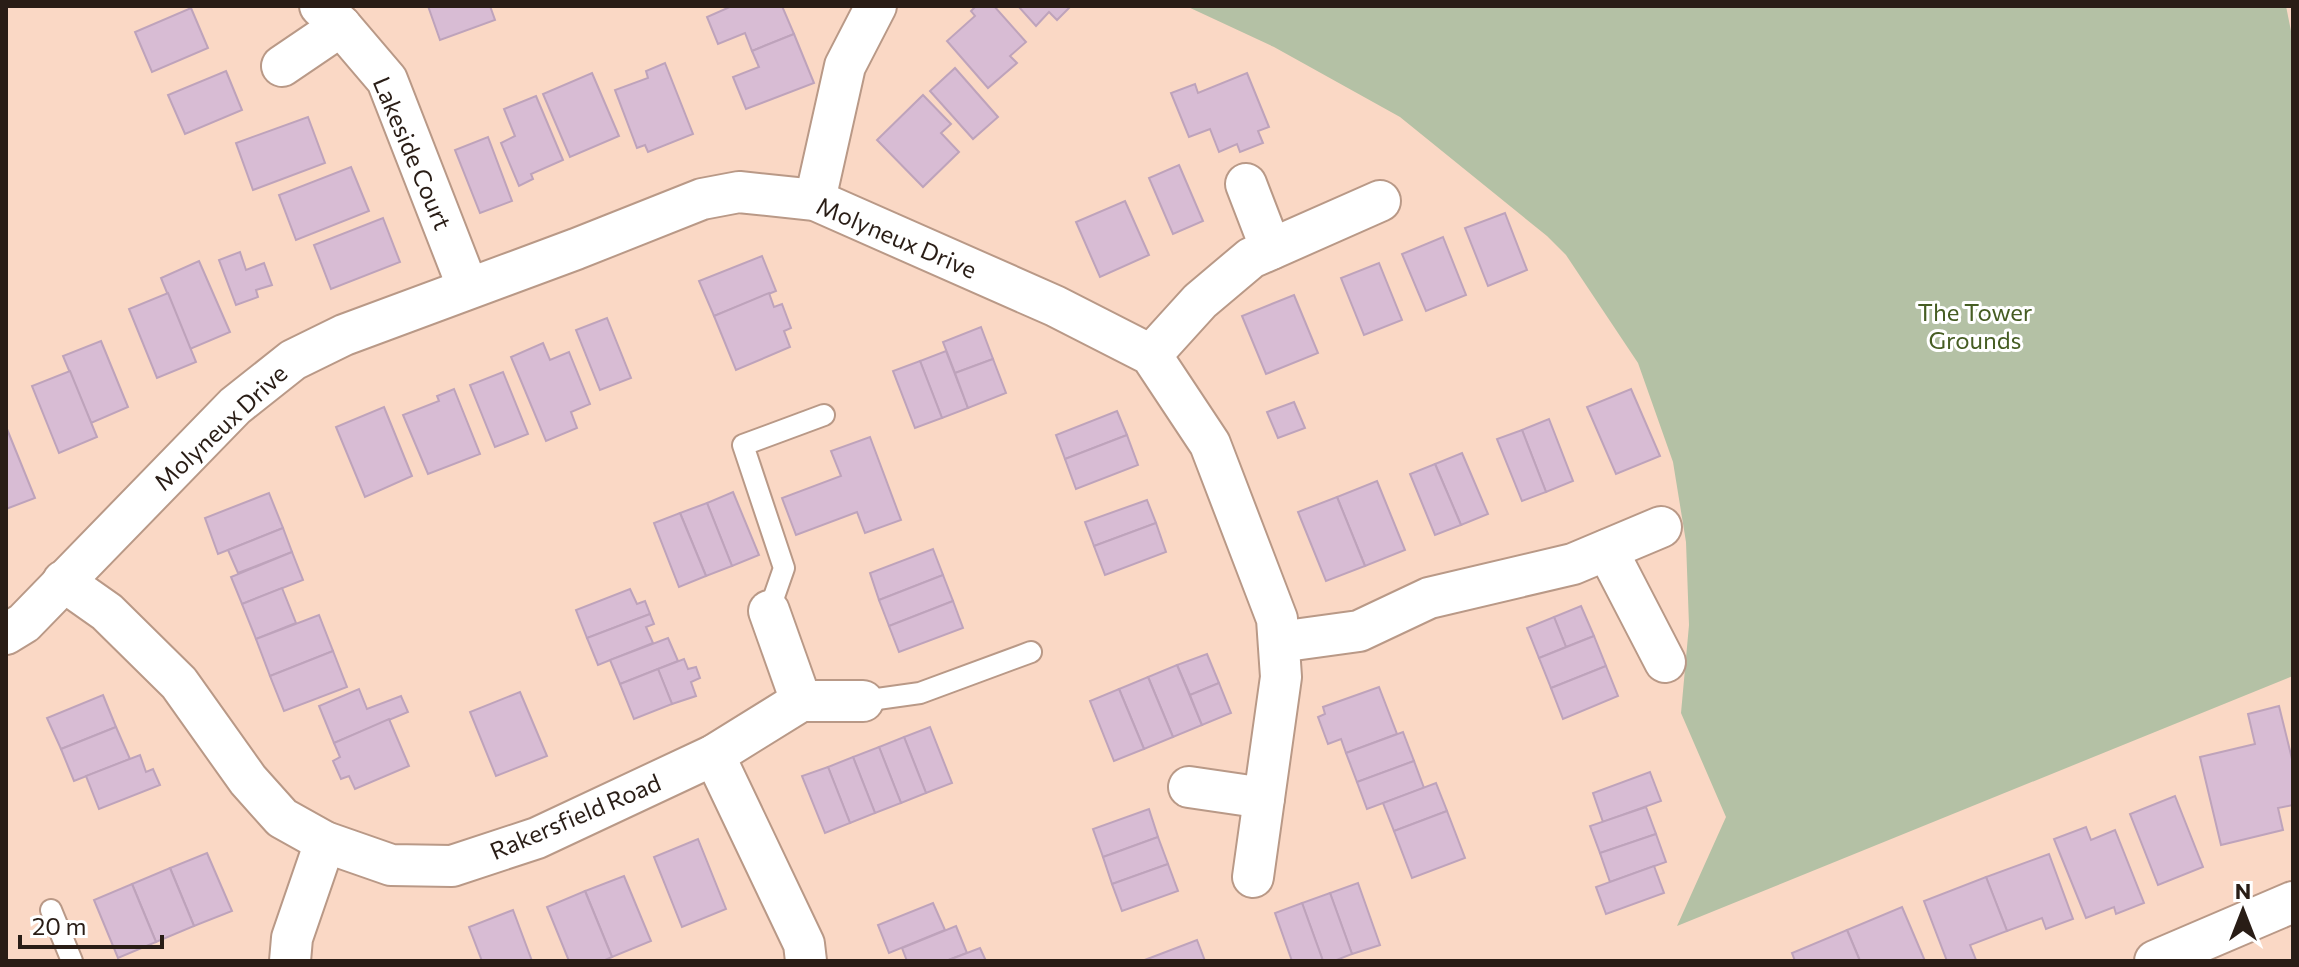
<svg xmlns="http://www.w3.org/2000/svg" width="2299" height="967" viewBox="0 0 2299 967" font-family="Commissioner,sans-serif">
<rect width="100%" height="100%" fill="#fad8c5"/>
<!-- green -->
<polygon fill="#b4c1a5" points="1186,6 2286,6 2293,41 2293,676 1677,926 1726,817 1681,713 1689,625 1686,542 1673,462 1638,363 1566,255 1547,236 1400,117 1274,47"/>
<!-- building -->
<g fill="#d8bcd4" stroke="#bea3bb" stroke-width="2">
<polygon points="428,6 490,6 495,20 440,40"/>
<polygon points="732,6 782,6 794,34 752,51 745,33 718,44 707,17"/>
<polygon points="976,6 994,6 1026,42 1010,56 1017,63 988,88 947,41 975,16 971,11"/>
<polygon points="1018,6 1071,6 1057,20 1049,12 1036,26"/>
<polygon points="191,8 208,48 152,72 135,32"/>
<polygon points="794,34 814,83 746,109 733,77 759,67 752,51"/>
<polygon points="665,63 693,134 648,152 645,145 637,148 615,90 648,78 646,71"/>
<polygon points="955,68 998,117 973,139 930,91"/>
<polygon points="226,71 242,110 185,134 168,95"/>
<polygon points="592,73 619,136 570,157 543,94"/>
<polygon points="1247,73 1269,127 1258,131 1263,143 1240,152 1237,144 1219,152 1210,129 1189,137 1171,93 1195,84 1198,93"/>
<polygon points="923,95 951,124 941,133 959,152 923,187 877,140"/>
<polygon points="536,96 563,160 531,174 533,179 519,186 501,143 515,136 504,109"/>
<polygon points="308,117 325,163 253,190 236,143"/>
<polygon points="488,137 512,201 480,213 455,150"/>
<polygon points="1179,165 1203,221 1173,234 1149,178"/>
<polygon points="351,167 369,211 296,240 279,195"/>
<polygon points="1125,201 1149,255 1100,277 1076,222"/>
<polygon points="1505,213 1527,270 1488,286 1465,228"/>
<polygon points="383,218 400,262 331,289 314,245"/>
<polygon points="1443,237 1466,295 1426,311 1402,254"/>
<polygon points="240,252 246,270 264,263 272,285 256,290 258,297 236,305 219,260"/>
<polygon points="762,256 776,291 714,316 699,281"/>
<polygon points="199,261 230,332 190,349 161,278"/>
<polygon points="1379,263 1402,320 1364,335 1341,278"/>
<polygon points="168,293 196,362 157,378 129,309"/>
<polygon points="769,293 774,307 782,304 791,328 784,331 790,347 736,370 714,316"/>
<polygon points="1294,295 1318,353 1266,374 1242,316"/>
<polygon points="607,318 631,378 600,390 576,330"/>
<polygon points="981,327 993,359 955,373 943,342"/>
<polygon points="101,341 128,407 91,423 63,356"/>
<polygon points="543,343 550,360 569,352 590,404 571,412 577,428 546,441 511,357"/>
<polygon points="946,351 968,408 942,418 920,361"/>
<polygon points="993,359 1006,393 968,408 955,373"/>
<polygon points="920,361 942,418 915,428 893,371"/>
<polygon points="70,371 97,437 59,453 32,386"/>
<polygon points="503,372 528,434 495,447 470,385"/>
<polygon points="454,389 480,454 428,474 403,415 439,401 437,396"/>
<polygon points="1631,389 1660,456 1616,474 1587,407"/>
<polygon points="1294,402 1305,428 1278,438 1267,412"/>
<polygon points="384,407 412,476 365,497 336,427"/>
<polygon points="1117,411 1127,435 1065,459 1056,435"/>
<polygon points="1549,419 1573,481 1546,492 1522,430"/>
<polygon points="7,429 35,498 6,509 6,430"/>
<polygon points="1522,430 1546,492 1522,501 1497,439"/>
<polygon points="1127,435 1138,465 1076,489 1065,459"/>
<polygon points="870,437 901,520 865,533 857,512 796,535 782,498 841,476 831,451"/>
<polygon points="1462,453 1488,514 1461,525 1435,464"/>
<polygon points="1435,464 1461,525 1435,535 1410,474"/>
<polygon points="1377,481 1405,550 1365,566 1337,497"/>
<polygon points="733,492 759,555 732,566 707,503"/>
<polygon points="269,493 283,528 218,554 205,518"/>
<polygon points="1337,497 1365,566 1326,581 1298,512"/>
<polygon points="1147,500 1156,523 1094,546 1085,522"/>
<polygon points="707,503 732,566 706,576 680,513"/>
<polygon points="680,513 706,576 679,587 654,523"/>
<polygon points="1156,523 1166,552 1105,575 1094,546"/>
<polygon points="283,528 292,552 238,573 228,550"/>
<polygon points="933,549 943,575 879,600 870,573"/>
<polygon points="292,552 303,580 242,604 231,577"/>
<polygon points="943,575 953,601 889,626 879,600"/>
<polygon points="282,588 296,623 256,639 242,604"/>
<polygon points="630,589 637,604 645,601 650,614 587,638 576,610"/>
<polygon points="953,601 963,628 899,652 889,626"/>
<polygon points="1581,606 1594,636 1566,647 1554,617"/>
<polygon points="650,614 654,624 646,627 653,643 598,665 587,638"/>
<polygon points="319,615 333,651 270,676 256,639"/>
<polygon points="1554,617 1566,647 1539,658 1527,628"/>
<polygon points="1594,636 1606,666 1551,688 1539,658"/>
<polygon points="668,638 678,661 620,684 610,660"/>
<polygon points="333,651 347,687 284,711 270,676"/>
<polygon points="1207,654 1219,683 1190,695 1177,665"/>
<polygon points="684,659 688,669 696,667 700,678 691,682 696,696 672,704 658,669"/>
<polygon points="1177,665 1202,725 1173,737 1148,677"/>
<polygon points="1606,666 1618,696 1563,719 1551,688"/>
<polygon points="658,669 672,704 634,719 620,684"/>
<polygon points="1148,677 1173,737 1144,749 1119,689"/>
<polygon points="1219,683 1231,713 1202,725 1190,695"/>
<polygon points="1379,687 1397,734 1346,753 1341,739 1328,744 1318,717 1325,714 1323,707"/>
<polygon points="359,689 367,709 401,696 408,712 334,743 319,706"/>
<polygon points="1119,689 1144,749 1114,761 1090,701"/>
<polygon points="520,692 547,756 496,776 470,712"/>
<polygon points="103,695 116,727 61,749 47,718"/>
<polygon points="2279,706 2293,763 2293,805 2278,808 2283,830 2221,845 2200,757 2255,744 2248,714"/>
<polygon points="389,719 409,766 355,789 349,776 341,779 333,761 340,757 334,743"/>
<polygon points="116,727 130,759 74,781 61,749"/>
<polygon points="930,727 952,783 926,793 904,737"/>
<polygon points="1403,732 1414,761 1357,782 1346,753"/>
<polygon points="904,737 926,793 901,803 879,747"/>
<polygon points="879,747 901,803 875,813 853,757"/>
<polygon points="140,755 146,772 153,769 160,785 99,809 86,776"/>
<polygon points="853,757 875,813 850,823 828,767"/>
<polygon points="1414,761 1424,788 1367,809 1357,782"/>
<polygon points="828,767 850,823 825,833 802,776"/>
<polygon points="1650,772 1661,801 1603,822 1593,793"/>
<polygon points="1436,783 1447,811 1394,831 1383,803"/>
<polygon points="2175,796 2203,867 2158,885 2130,814"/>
<polygon points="1646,807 1656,834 1600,853 1590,826"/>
<polygon points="1149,809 1158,837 1103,857 1093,829"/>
<polygon points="1447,811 1465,858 1412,878 1394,831"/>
<polygon points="2086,827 2091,840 2115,830 2144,903 2116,914 2114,907 2086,918 2054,839"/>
<polygon points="1656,834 1666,862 1610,882 1600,853"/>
<polygon points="1158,837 1168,864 1112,884 1103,857"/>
<polygon points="698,839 726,909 682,927 654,857"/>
<polygon points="207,853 232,911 194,926 170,868"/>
<polygon points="2049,854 2073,919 2046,929 2042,918 2007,931 1986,877"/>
<polygon points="1168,864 1178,891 1122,911 1112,884"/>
<polygon points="1654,866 1664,893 1606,914 1596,887"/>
<polygon points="170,868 194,926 156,942 132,884"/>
<polygon points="624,876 651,941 612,957 585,891"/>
<polygon points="1986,877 2007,931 1970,945 1976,960 1947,961 1924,901"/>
<polygon points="1358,883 1380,945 1352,954 1330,893"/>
<polygon points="132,884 156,942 118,958 94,900"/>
<polygon points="585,891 612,957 603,961 569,961 547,907"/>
<polygon points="1330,893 1352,954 1334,961 1323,961 1302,903"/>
<polygon points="933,903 945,930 889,953 878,925"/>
<polygon points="1302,903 1323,961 1292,961 1275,913"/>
<polygon points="1902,907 1925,961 1860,961 1847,930"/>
<polygon points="513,910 532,961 482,961 469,927"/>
<polygon points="956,926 967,953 946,961 907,961 902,948"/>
<polygon points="1847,930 1860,961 1795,961 1792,953"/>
<polygon points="1197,940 1205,961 1142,961"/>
<polygon points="980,948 986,961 946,961 967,953"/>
</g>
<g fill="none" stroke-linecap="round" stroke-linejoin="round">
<defs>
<g id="service">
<polyline points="769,611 784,568 743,445 824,415"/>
<polyline points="863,701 920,693 1031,652"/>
<polyline points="51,910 72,961"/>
</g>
<g id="minor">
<polyline points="320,6 341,26 387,80 468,288"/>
<polyline points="282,66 341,26"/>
<polyline points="1246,184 1271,249"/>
<polyline points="815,200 845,66 876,6"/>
<polyline points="1151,355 1200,301 1251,258 1380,201"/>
<polyline points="1607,550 1665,662"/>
<polyline points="63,581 107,612 179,683 248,780 282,818 325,842 391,865 452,866 537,838 714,755 801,701 863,701"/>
<polyline points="769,611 801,701"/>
<polyline points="6,634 24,623 235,406 293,360 344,335 576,249 702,199 739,192 815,200 1055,306 1151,355 1210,444 1277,619 1281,677 1253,877"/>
<polyline points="1279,642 1359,631 1429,598 1573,564 1661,527"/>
<polyline points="714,755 804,944 806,961"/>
<polyline points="1189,787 1264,798"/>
<polyline points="290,961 292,938 325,842"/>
<polyline points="2155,961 2293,902"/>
</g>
</defs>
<!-- service casing -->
<use href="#service" stroke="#b99987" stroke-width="24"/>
<!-- minor casing -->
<use href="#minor" stroke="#b99987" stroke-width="44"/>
<!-- service -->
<use href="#service" stroke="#fff" stroke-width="20"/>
<!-- minor -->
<use href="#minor" stroke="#fff" stroke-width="40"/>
</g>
<g text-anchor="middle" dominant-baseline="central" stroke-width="6" stroke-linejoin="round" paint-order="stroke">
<!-- street labels -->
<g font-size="24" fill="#291d16" stroke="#fff">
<text transform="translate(413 153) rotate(67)">Lakeside Court</text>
<text transform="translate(897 237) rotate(23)">Molyneux Drive</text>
<text transform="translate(220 427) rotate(-43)">Molyneux Drive</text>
<text transform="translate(575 816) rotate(-23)">Rakersfield Road</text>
</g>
<!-- park labels -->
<g font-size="24" fill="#465d23" stroke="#fff">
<text x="1975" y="311">The Tower<tspan x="1975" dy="28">Grounds</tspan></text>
</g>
</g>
<!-- border -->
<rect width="2299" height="967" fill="none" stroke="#291d16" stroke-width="16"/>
<!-- north arrow -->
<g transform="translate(2243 911)" stroke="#ffffff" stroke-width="6" paint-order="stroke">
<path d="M0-6L14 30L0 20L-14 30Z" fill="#291d16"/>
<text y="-12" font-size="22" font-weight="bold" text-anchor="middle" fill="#291d16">N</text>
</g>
<!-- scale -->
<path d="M20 935v12h142v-12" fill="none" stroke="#291d16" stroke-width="4"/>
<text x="32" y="935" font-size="24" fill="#291d16" stroke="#ffffff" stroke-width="6" paint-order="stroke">20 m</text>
</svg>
